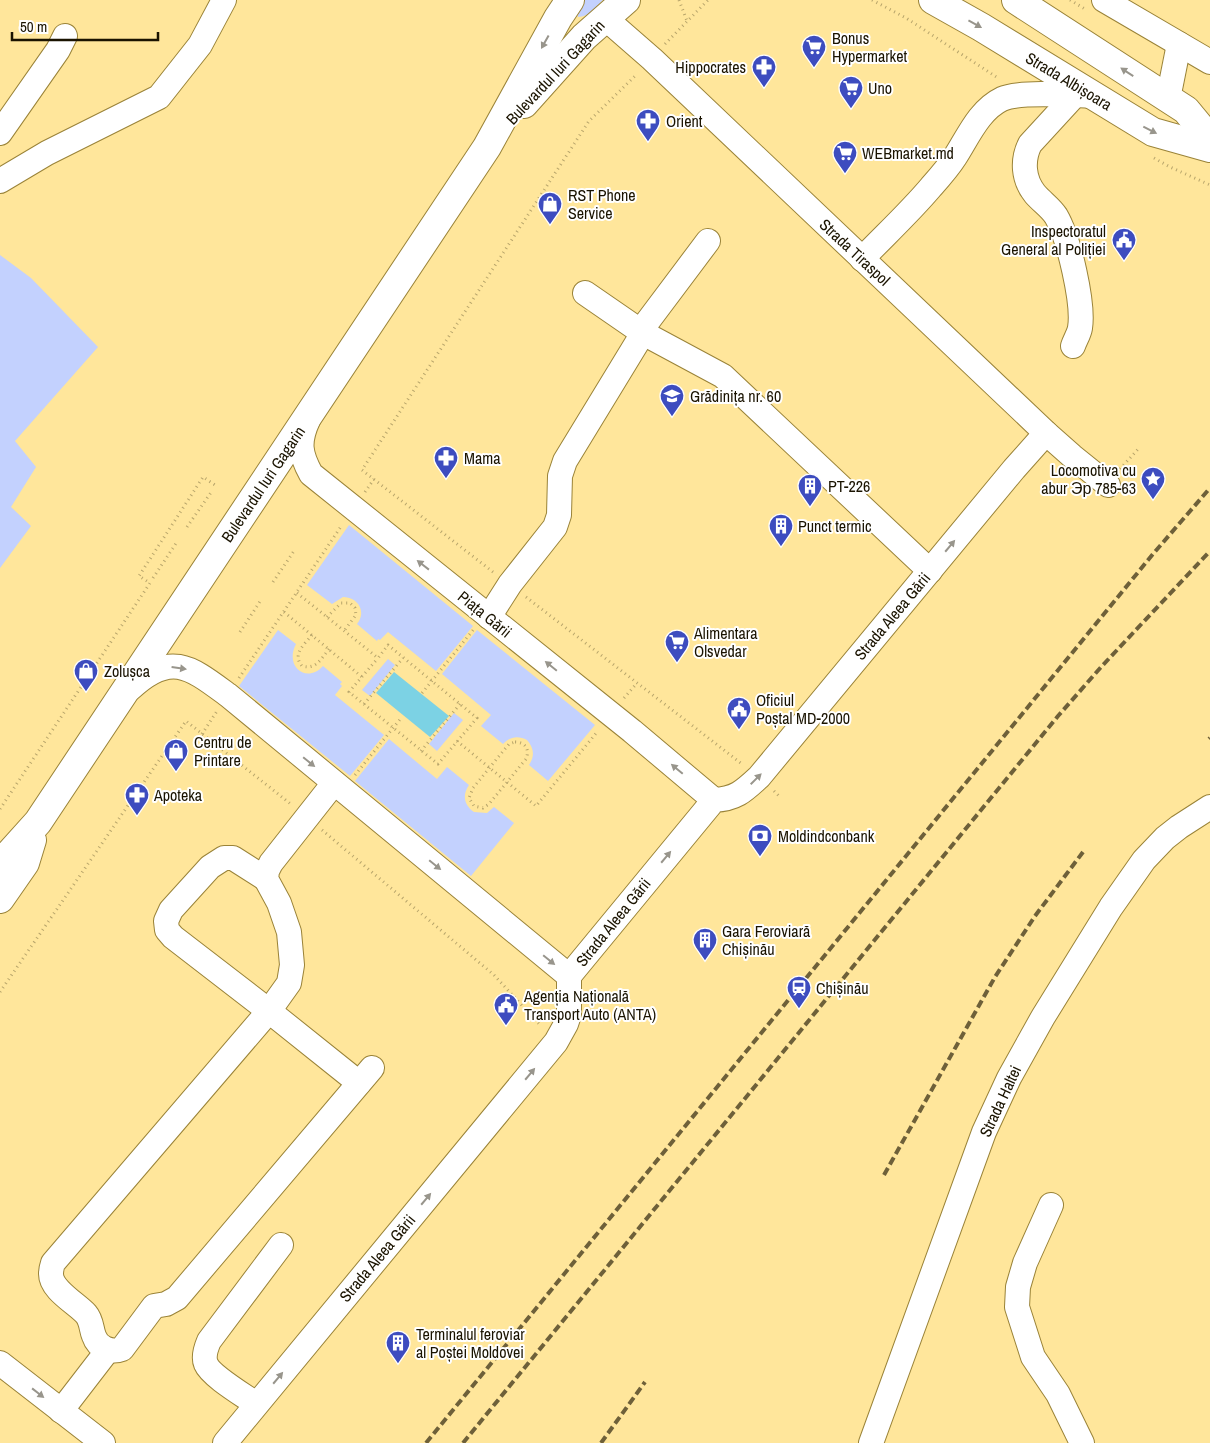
<svg xmlns="http://www.w3.org/2000/svg" width="1210" height="1443" viewBox="0 0 1210 1443" font-family="'Archivo Narrow',sans-serif">
<rect width="100%" height="100%" fill="#ffe69b"/>
<!-- green -->
<g fill="#c3d1fe">
<path d="M585 0H603C596 7 589 17 578 17L577 12Z"/>
<polygon points="0,255 31,278 98,347 15,441 36,467 11,507 31,526 0,568"/>
<path d="M349 525 473 626 436 671 388 632 380 640 378 639 377 641 357 624C367 612 358 597 343 597L332 604 307 585Z"/>
<path d="M278 630 296 644C284 667 307 684 323 666L342 682 340 684 342 686 335 695 384 735 350 776 239 686Z"/>
<path d="M477 630 595 725 548 781 529 765C535 756 534 748 527 740 518 735 509 737 503 744L481 726 491 715 442 674Z"/>
<polygon points="388,659 395,665 370,696 362,690"/>
<polygon points="454,713 463,720 437,751 429,744"/>
<path d="M389 739 437 779 447 767 469 785C462 795 464 805 474 812L487 813 494 807 514 823 471 876 355 781Z"/>
</g>
<!-- water -->
<polygon fill="#7cd2e4" points="394,672 449,716 430,737 376,693"/>
<g fill="none" stroke-linecap="round" stroke-linejoin="round">
<defs>
<g id="minor">
<polyline points="1104,0 1210,62"/>
<polyline points="605,18 652,59 1046,433 1072,456 1108,485"/>
<polyline points="1168,99 1179,44"/>
<polyline points="0,133 58,50 65,36"/>
<polyline points="0,181 47,153 159,97 200,45 224,0"/>
<path d="M862 259C885 235 910 212 931 187 939 178 948 168 955 157 968 137 979 110 1002 99 1020 91 1073 95 1093 96"/>
<polyline points="585,293 643,333 723,376 930,571"/>
<path d="M1073 346C1075 340 1079 334 1080 328 1084 304 1069 238 1056 216 1051 208 1042 202 1035 194 1023 179 1022 160 1030 144L1075 95"/>
<path d="M308 420C298 442 300 454 311 474L632 731 714 800"/>
<polyline points="489,617 510,584 555,527 559,515 560,476 565,461 643,333 648,321 708,241"/>
<path d="M131 688C171 651 190 667 228 695L569 976"/>
<path d="M334 783 271 863 267 871 266 879 279 903 289 932 292 965 289 983 269 1011 53 1263C52 1266 51 1271 51 1274 51 1290 76 1303 86 1314 92 1321 91 1329 94 1336 98 1348 111 1353 122 1349L154 1306 166 1304 177 1298 372 1068"/>
<polyline points="266,879 233,858 224,858 210,867 171,910 166,921 167,930 173,937 269,1011 359,1083"/>
<polyline points="1051,1205 1025,1263 1018,1287 1017,1307 1033,1357 1058,1394 1082,1443"/>
<polyline points="0,1363 103,1443"/>
<path d="M256 1404C245 1396 211 1376 206 1364 203 1357 206 1348 209 1341L281 1245"/>
<polyline points="61,1411 108,1350"/>
<path d="M225 1443 556 1042 566 1024 569 1015V976L714 800C736 799 744 791 759 777L1014 469 1046 433"/>
<polyline points="871,1443 984,1132 1009,1078 1043,1017 1111,907 1144,860 1165,838 1179,827 1210,807"/>
</g>
<g id="major">
<polyline points="933,0 981,27 1153,132 1210,148"/>
<polyline points="1016,0 1186,110 1210,139"/>
<polyline points="524,104 584,37 626,0"/>
<polyline points="0,864 38,822 487,147 558,18 570,0"/>
<polyline points="0,899 25,863 32,840"/>
</g>
</defs>
<!-- minor casing -->
<use href="#minor" stroke="#9a8338" stroke-width="26"/>
<!-- major casing -->
<use href="#major" stroke="#9a8338" stroke-width="30"/>
<!-- path -->
<g stroke="#b8a56b" stroke-width="3" stroke-dasharray="1 4" stroke-linecap="butt">
<polyline points="679,0 687,21"/>
<polyline points="872,0 906,18 998,78"/>
<polyline points="1070,0 1085,9"/>
<polyline points="665,44 708,0"/>
<polyline points="1154,158 1170,167 1210,185"/>
<polyline points="1120,469 1140,447"/>
<polyline points="365,492 374,479"/>
<polyline points="187,527 212,491"/>
<polyline points="493,572 362,470 589,121 637,74"/>
<polyline points="153,578 177,542"/>
<polyline points="273,582 294,551"/>
<polyline points="297,593 378,658 388,645 477,718 438,764 349,692 378,658"/>
<polyline points="526,597 742,764"/>
<polyline points="284,612 362,677"/>
<polyline points="327,617 341,603 350,603 355,608 356,615 344,631"/>
<polyline points="240,632 261,600"/>
<path d="M312 635C304 645 292 654 302 666 316 670 321 659 329 649"/>
<polyline points="239,678 342,525"/>
<polyline points="422,693 474,629"/>
<polyline points="624,698 637,683"/>
<polyline points="364,704 403,658"/>
<polyline points="202,734 217,711"/>
<polyline points="457,741 536,806 598,731"/>
<path d="M515 742C525 742 530 749 526 759L489 804 483 808 474 806 469 798 473 788 509 744Z"/>
<polyline points="421,751 460,704"/>
<polyline points="355,775 402,717"/>
<polyline points="774,791 780,797"/>
<polyline points="0,809 150,583 139,576 203,477 215,485"/>
<polyline points="322,830 494,975 540,1025"/>
<polyline points="0,992 186,721 292,805"/>
</g>
<!-- minor -->
<use href="#minor" stroke="#fff" stroke-width="24"/>
<!-- major -->
<use href="#major" stroke="#fff" stroke-width="28"/>
<!-- rail -->
<g stroke="#6e6039" stroke-width="4" stroke-dasharray="8 4" stroke-linecap="butt">
<polyline points="1209,739 1210,738"/>
<polyline points="884,1175 995,977 1035,916 1083,852"/>
<polyline points="426,1443 1153,554 1210,488"/>
<polyline points="463,1443 1058,716 1102,666 1210,551"/>
<polyline points="601,1443 645,1382"/>
</g>
</g>
<!-- one-way arrows -->
<defs><path id="oneway-solid" d="M-6-.8H1V-3.2L6.5 0L1 3.2V.8H-6Z" transform="scale(1.25)"/></defs>
<g fill="#98958c">
<use href="#oneway-solid" transform="translate(975 24) rotate(29)"/>
<use href="#oneway-solid" transform="translate(545 42) rotate(119)"/>
<use href="#oneway-solid" transform="translate(1127 72) rotate(-147)"/>
<use href="#oneway-solid" transform="translate(1150 130) rotate(27)"/>
<use href="#oneway-solid" transform="translate(950 546) rotate(-50)"/>
<use href="#oneway-solid" transform="translate(423 565) rotate(-142)"/>
<use href="#oneway-solid" transform="translate(551 666) rotate(-141)"/>
<use href="#oneway-solid" transform="translate(179 668) rotate(8)"/>
<use href="#oneway-solid" transform="translate(309 762) rotate(39)"/>
<use href="#oneway-solid" transform="translate(677 769) rotate(-140)"/>
<use href="#oneway-solid" transform="translate(756 779) rotate(-45)"/>
<use href="#oneway-solid" transform="translate(666 857) rotate(-50)"/>
<use href="#oneway-solid" transform="translate(435 865) rotate(39)"/>
<use href="#oneway-solid" transform="translate(549 960) rotate(39)"/>
<use href="#oneway-solid" transform="translate(530 1074) rotate(-50)"/>
<use href="#oneway-solid" transform="translate(426 1199) rotate(-50)"/>
<use href="#oneway-solid" transform="translate(278 1378) rotate(-50)"/>
<use href="#oneway-solid" transform="translate(38 1393) rotate(38)"/>
</g>
<!-- icons -->
<defs>
<symbol id="supermarket-pin" viewBox="-11 -11 22 30"><path d="M0 17L-7.5 6A9.5 9.5 0 1 1 7.5 6Z" fill="#3d4cbf" stroke="#fff"/><path d="M-6-5.5h2.5l.6 2H6L4.5 2H-2.5L-4.4-4H-6ZM-1.5 3.2a1.3 1.3 0 1 0 .1 0ZM3 3.2a1.3 1.3 0 1 0 .1 0Z" fill="#fff"/></symbol>
<symbol id="pharmacy-pin" viewBox="-11 -11 22 30"><path d="M0 17L-7.5 6A9.5 9.5 0 1 1 7.5 6Z" fill="#3d4cbf" stroke="#fff"/><path d="M-2-6h4v4h4v4h-4v4h-4v-4h-4v-4h4Z" fill="#fff"/></symbol>
<symbol id="shop-pin" viewBox="-11 -11 22 30"><path d="M0 17L-7.5 6A9.5 9.5 0 1 1 7.5 6Z" fill="#3d4cbf" stroke="#fff"/><path d="M-5-2.5h2.3a2.7 3.5 0 0 1 5.4 0H5L5.5 6h-11ZM-1.5-2.5h3a1.5 2.3 0 0 0-3 0Z" fill="#fff"/></symbol>
<symbol id="civic-pin" viewBox="-11 -11 22 30"><path d="M0 17L-7.5 6A9.5 9.5 0 1 1 7.5 6Z" fill="#3d4cbf" stroke="#fff"/><path d="M-.6-6.5H3V-4.5H.6V-3L4-1V1h2V6H-6V1h2V-1L-.6-3ZM-1.2 2.5V6h2.4V2.5Z" fill="#fff"/></symbol>
<symbol id="school-pin" viewBox="-11 -11 22 30"><path d="M0 17L-7.5 6A9.5 9.5 0 1 1 7.5 6Z" fill="#3d4cbf" stroke="#fff"/><path d="M0-5L7-2L0 1L-7-2ZM-4 1L0 2.5L4 1V4Q0 6-4 4Z" fill="#fff"/></symbol>
<symbol id="sight-pin" viewBox="-11 -11 22 30"><path d="M0 17L-7.5 6A9.5 9.5 0 1 1 7.5 6Z" fill="#3d4cbf" stroke="#fff"/><path d="M0-6L1.8-2.2L6-1.7L2.9 1.2L3.7 5.4L0 3.3L-3.7 5.4L-2.9 1.2L-6-1.7L-1.8-2.2Z" fill="#fff"/></symbol>
<symbol id="building-pin" viewBox="-11 -11 22 30"><path d="M0 17L-7.5 6A9.5 9.5 0 1 1 7.5 6Z" fill="#3d4cbf" stroke="#fff"/><path d="M-4-6H4V6H1V3H-1V6H-4ZM-2.5-4.3h1.7v1.8h-1.7ZM.8-4.3h1.7v1.8H.8ZM-2.5-1h1.7V.8h-1.7ZM.8-1h1.7V.8H.8Z" fill="#fff"/></symbol>
<symbol id="bank-pin" viewBox="-11 -11 22 30"><path d="M0 17L-7.5 6A9.5 9.5 0 1 1 7.5 6Z" fill="#3d4cbf" stroke="#fff"/><path d="M-6-4H6V4H-6ZM0-2.3a2.3 2.3 0 1 0 0 4.6a2.3 2.3 0 1 0 0-4.6Z" fill="#fff"/></symbol>
<symbol id="station-pin" viewBox="-11 -11 22 30"><path d="M0 17L-7.5 6A9.5 9.5 0 1 1 7.5 6Z" fill="#3d4cbf" stroke="#fff"/><path d="M-3-6H3Q5-6 5-4V2Q5 4 3 4L4.5 6H3L1.5 4h-3L-3 6H-4.5L-3 4Q-5 4-5 2V-4Q-5-6-3-6ZM-3.5-4v3h7v-3ZM-3.5 1v1.5H-2V1ZM2 1v1.5H3.5V1Z" fill="#fff"/></symbol>
</defs>
<g fill-rule="evenodd">
<use href="#supermarket-pin" x="800" y="33" width="28" height="38"/>
<use href="#pharmacy-pin" x="750" y="53" width="28" height="38"/>
<use href="#supermarket-pin" x="837" y="74" width="28" height="38"/>
<use href="#pharmacy-pin" x="634" y="107" width="28" height="38"/>
<use href="#supermarket-pin" x="831" y="139" width="28" height="38"/>
<use href="#shop-pin" x="536" y="190" width="28" height="38"/>
<use href="#civic-pin" x="1110" y="226" width="28" height="38"/>
<use href="#school-pin" x="658" y="382" width="28" height="38"/>
<use href="#pharmacy-pin" x="432" y="444" width="28" height="38"/>
<use href="#sight-pin" x="1139" y="465" width="28" height="38"/>
<use href="#building-pin" x="796" y="472" width="28" height="38"/>
<use href="#building-pin" x="767" y="512" width="28" height="38"/>
<use href="#supermarket-pin" x="663" y="628" width="28" height="38"/>
<use href="#shop-pin" x="72" y="657" width="28" height="38"/>
<use href="#civic-pin" x="725" y="695" width="28" height="38"/>
<use href="#shop-pin" x="162" y="737" width="28" height="38"/>
<use href="#pharmacy-pin" x="123" y="781" width="28" height="38"/>
<use href="#bank-pin" x="746" y="822" width="28" height="38"/>
<use href="#building-pin" x="691" y="926" width="28" height="38"/>
<use href="#station-pin" x="785" y="974" width="28" height="38"/>
<use href="#civic-pin" x="492" y="991" width="28" height="38"/>
<use href="#building-pin" x="384" y="1329" width="28" height="38"/>
</g>
<g text-anchor="middle" dominant-baseline="central" stroke-width="4" stroke-linejoin="round" paint-order="stroke">
<!-- poi labels -->
<g font-size="16" fill="#1a1300" stroke="#fff" text-anchor="start">
<text x="832" y="38">Bonus<tspan x="832" dy="18">Hypermarket</tspan></text>
<text x="746" y="67" text-anchor="end">Hippocrates</text>
<text x="868" y="88">Uno</text>
<text x="666" y="121">Orient</text>
<text x="862" y="153">WEBmarket.md</text>
<text x="568" y="195">RST Phone<tspan x="568" dy="18">Service</tspan></text>
<text x="1106" y="231" text-anchor="end">Inspectoratul<tspan x="1106" dy="18">General al Poliției</tspan></text>
<text x="690" y="396">Grădinița nr. 60</text>
<text x="464" y="458">Mama</text>
<text x="1136" y="470" text-anchor="end">Locomotiva cu<tspan x="1136" dy="18">abur Эр 785-63</tspan></text>
<text x="828" y="486">PT-226</text>
<text x="798" y="526">Punct termic</text>
<text x="694" y="633">Alimentara<tspan x="694" dy="18">Olsvedar</tspan></text>
<text x="104" y="671">Zolușca</text>
<text x="756" y="700">Oficiul<tspan x="756" dy="18">Poștal MD-2000</tspan></text>
<text x="194" y="742">Centru de<tspan x="194" dy="18">Printare</tspan></text>
<text x="154" y="795">Apoteka</text>
<text x="778" y="836">Moldindconbank</text>
<text x="722" y="931">Gara Feroviară<tspan x="722" dy="18">Chișinău</tspan></text>
<text x="816" y="988">Chișinău</text>
<text x="524" y="996">Agenția Națională<tspan x="524" dy="18">Transport Auto (ANTA)</tspan></text>
<text x="416" y="1334">Terminalul feroviar<tspan x="416" dy="18">al Poștei Moldovei</tspan></text>
</g>
<!-- street labels -->
<g font-size="16" fill="#1a1300" stroke="#fff">
<text transform="translate(555 72) rotate(-47)">Bulevardul Iuri Gagarin</text>
<text transform="translate(1069 81) rotate(31)">Strada Albișoara</text>
<text transform="translate(855 252) rotate(43)">Strada Tiraspol</text>
<text transform="translate(263 484) rotate(-56)">Bulevardul Iuri Gagarin</text>
<text transform="translate(485 614) rotate(39)">Piața Gării</text>
<text transform="translate(892 616) rotate(-50)">Strada Aleea Gării</text>
<text transform="translate(613 922) rotate(-51)">Strada Aleea Gării</text>
<text transform="translate(1000 1101) rotate(-65)">Strada Haltei</text>
<text transform="translate(377 1258) rotate(-50)">Strada Aleea Gării</text>
</g>
</g>
<!-- scale -->
<path d="M12 32v8h146v-8" fill="none" stroke="#1a1300" stroke-width="2.5"/>
<text x="20" y="32" font-size="15" fill="#1a1300" stroke="#ffffff" stroke-width="4" paint-order="stroke">50 m</text>
</svg>
